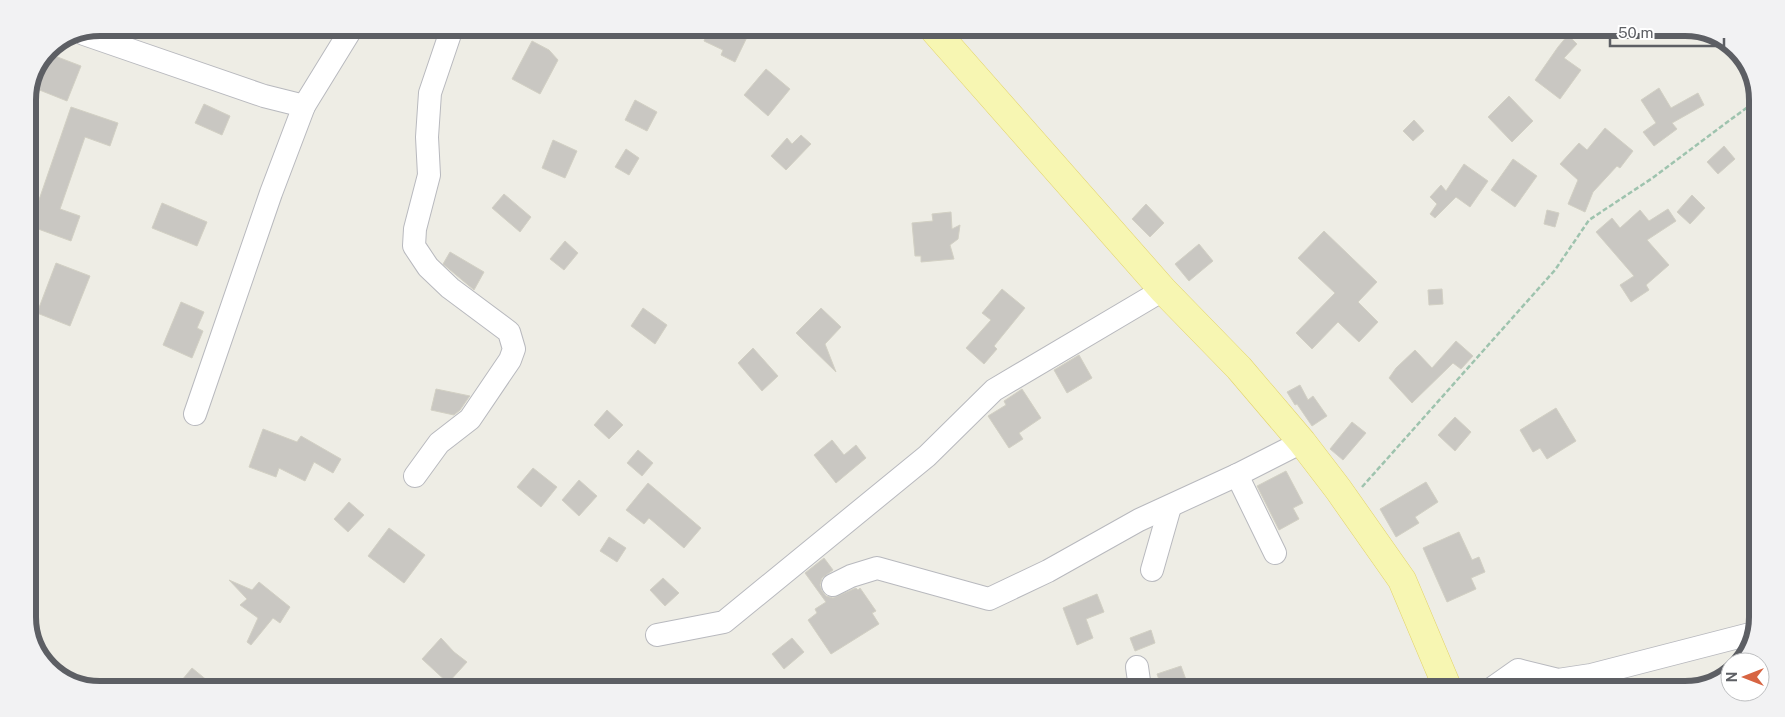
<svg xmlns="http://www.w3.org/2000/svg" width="1785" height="717" viewBox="0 0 1785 717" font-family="'Public Sans',sans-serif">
<rect width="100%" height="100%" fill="#eeede5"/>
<!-- building -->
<g fill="#c9c7c2" stroke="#d2d0c4">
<polygon points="709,29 740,29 749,33 735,62 721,55 723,50 704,41"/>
<polygon points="1568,35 1577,44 1564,58 1581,70 1560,99 1535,80 1558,47"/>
<polygon points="532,41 549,50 558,60 540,94 512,79"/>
<polygon points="47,53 81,66 67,101 32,87"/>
<polygon points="766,69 790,89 768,116 744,95"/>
<polygon points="1659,88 1671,108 1698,93 1704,105 1672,123 1677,129 1654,146 1643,132 1656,123 1641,100"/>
<polygon points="1509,96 1533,121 1512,142 1488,117"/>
<polygon points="635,100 657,112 647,131 625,120"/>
<polygon points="204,104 230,116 222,135 195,123"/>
<polygon points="71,107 118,123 110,146 85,137 60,209 80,216 71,241 30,226"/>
<polygon points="1414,120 1424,131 1413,141 1403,131"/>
<polygon points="1605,128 1633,151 1620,168 1617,166 1593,192 1585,212 1568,204 1578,180 1560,164 1579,143 1587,150"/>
<polygon points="801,135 811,144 786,170 771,156 787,138 792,144"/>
<polygon points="553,140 577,151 565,178 542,168"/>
<polygon points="1724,146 1735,159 1718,174 1707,162"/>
<polygon points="626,149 639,158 629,175 615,167"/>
<polygon points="1513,159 1537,176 1515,207 1491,190"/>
<polygon points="1464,164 1488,181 1470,207 1456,197 1435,218 1430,214 1437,204 1430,197 1441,185 1446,191"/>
<polygon points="504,194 531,217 520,232 492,208"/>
<polygon points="1692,195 1705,208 1690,224 1677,212"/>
<polygon points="162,203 207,222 197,246 152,228"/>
<polygon points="1146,204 1164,223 1150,237 1132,219"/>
<polygon points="1668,209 1676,221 1647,240 1669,265 1646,285 1649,290 1631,302 1620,285 1634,276 1596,232 1612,218 1620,228 1640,210 1649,221"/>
<polygon points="1547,210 1559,213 1555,227 1544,224"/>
<polygon points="951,212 952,229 960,225 958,239 950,245 954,259 921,262 921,256 915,256 912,223 933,221 932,214"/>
<polygon points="1324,231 1377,282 1358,302 1378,322 1359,342 1338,322 1312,349 1296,333 1335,293 1298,258"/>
<polygon points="565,241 578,253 564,270 550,259"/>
<polygon points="1199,244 1213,261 1189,281 1175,264"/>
<polygon points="450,252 484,272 474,290 443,264"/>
<polygon points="56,263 90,276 70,326 37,313"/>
<polygon points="1002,289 1025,308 994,346 997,349 984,364 966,348 991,320 982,313"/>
<polygon points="1442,289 1443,304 1429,305 1428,290"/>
<polygon points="181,302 204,312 197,328 203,331 192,358 163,345"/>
<polygon points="643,308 667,325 655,344 631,326"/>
<polygon points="821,308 841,327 825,344 836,372 796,333"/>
<polygon points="1456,341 1473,356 1461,369 1453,363 1412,403 1389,378 1396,368 1415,350 1432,368"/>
<polygon points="753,348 778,376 762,391 738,363"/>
<polygon points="1079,355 1092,378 1067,393 1054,370"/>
<polygon points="1300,385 1308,400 1313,396 1327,416 1312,426 1297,404 1295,405 1287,392"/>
<polygon points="436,389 470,396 469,397 460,410 454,415 431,410"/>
<polygon points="1022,389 1041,418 1019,433 1023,439 1009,448 988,416 1006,405 1004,401"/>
<polygon points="1556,408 1576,441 1547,459 1540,448 1533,452 1520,430"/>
<polygon points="607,410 623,425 609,439 594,425"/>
<polygon points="1455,417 1471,432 1455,451 1438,435"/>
<polygon points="1352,422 1366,433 1343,460 1330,449"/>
<polygon points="263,429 297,442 301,436 341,459 333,473 314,462 305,481 279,468 276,477 249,467"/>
<polygon points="832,440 844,455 856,445 866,458 836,483 814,455"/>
<polygon points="638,450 653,463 642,476 627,463"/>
<polygon points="533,468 557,487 541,507 517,487"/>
<polygon points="1286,471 1303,503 1293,508 1299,519 1279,530 1257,486"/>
<polygon points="579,480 597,496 579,516 562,500"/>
<polygon points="1426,482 1438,502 1415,517 1419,523 1396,537 1380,509"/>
<polygon points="648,483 701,528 684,548 649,518 644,524 626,510"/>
<polygon points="349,502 364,515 348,532 334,519"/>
<polygon points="389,528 425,555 404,583 368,556"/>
<polygon points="1459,532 1472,560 1479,557 1485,572 1471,578 1476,589 1447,602 1423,548"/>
<polygon points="609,537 626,548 617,562 600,551"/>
<polygon points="824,558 833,570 822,578 820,585 822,591 826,596 833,598 856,588 858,590 860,588 876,611 872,613 879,624 831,654 808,620 817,613 815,609 826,602 805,573"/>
<polygon points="663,578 679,593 665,606 650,590"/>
<polygon points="229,580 252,590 259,582 290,607 280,623 273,618 251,645 247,642 258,618 240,605 247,599"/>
<polygon points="1097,594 1104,612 1086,619 1093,638 1077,645 1063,608"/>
<polygon points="1151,630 1155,643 1135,651 1130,638"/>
<polygon points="441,638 454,652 467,662 448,683 422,659"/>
<polygon points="792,638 804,652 784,669 772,654"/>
<polygon points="1181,666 1189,688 1162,688 1157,674"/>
<polygon points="192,668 214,686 177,686"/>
</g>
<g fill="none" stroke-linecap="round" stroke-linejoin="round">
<defs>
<g id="minor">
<polyline points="84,34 264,96 304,106"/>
<polyline points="195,414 271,193 304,106 352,28"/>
<polyline points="1237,475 1275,553"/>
<polyline points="415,476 439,443 470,419 510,360 514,349 509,332 450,288 428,267 414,246 415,229 429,175 427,137 430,93 450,34 450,28"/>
<polyline points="1152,570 1170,507"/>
<polyline points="833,585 851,576 877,568 989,599 1048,571 1139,520 1237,475 1302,442"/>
<polyline points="657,635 724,622 927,456 994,390 1163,290"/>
<polyline points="1137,667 1140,688"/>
<polyline points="1491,689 1518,670 1558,680 1591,675 1754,633"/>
</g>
<polyline id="major" points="934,30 1163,290 1239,368 1302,442 1338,489 1402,580 1448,689"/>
</defs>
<!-- minor casing -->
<use href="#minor" stroke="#b8b9be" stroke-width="24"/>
<!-- major casing -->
<use href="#major" stroke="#e3d369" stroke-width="29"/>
<!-- path -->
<polyline stroke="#9ec3ae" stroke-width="2.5" stroke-dasharray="5 2.5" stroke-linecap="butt" points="1362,487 1555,270 1589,220 1651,179 1757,100"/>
<!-- minor -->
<use href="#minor" stroke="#fff" stroke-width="22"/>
<!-- major -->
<use href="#major" stroke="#f7f6b2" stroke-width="28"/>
</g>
<!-- crop -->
<path d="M0 0H1785V717H0ZM100 36H1685A64 64 0 0 1 1749 100V617A64 64 0 0 1 1685 681H100A64 64 0 0 1 36 617V100A64 64 0 0 1 100 36Z" fill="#f2f2f3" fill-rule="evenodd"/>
<path fill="none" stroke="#5d5f64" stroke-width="6" d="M100 36H1685A64 64 0 0 1 1749 100V617A64 64 0 0 1 1685 681H100A64 64 0 0 1 36 617V100A64 64 0 0 1 100 36Z"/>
<!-- north arrow -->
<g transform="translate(1745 677) rotate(270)"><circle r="24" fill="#ffffff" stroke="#bebfc1"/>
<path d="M0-4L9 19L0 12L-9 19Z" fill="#d76442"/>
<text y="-8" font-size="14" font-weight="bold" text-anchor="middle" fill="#5d5f64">N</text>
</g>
<!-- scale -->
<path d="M1610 38v8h114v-8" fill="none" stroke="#5d5f64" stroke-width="2.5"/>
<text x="1618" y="38" font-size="15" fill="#5d5f64" stroke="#ffffff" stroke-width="4" paint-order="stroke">50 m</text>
</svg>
